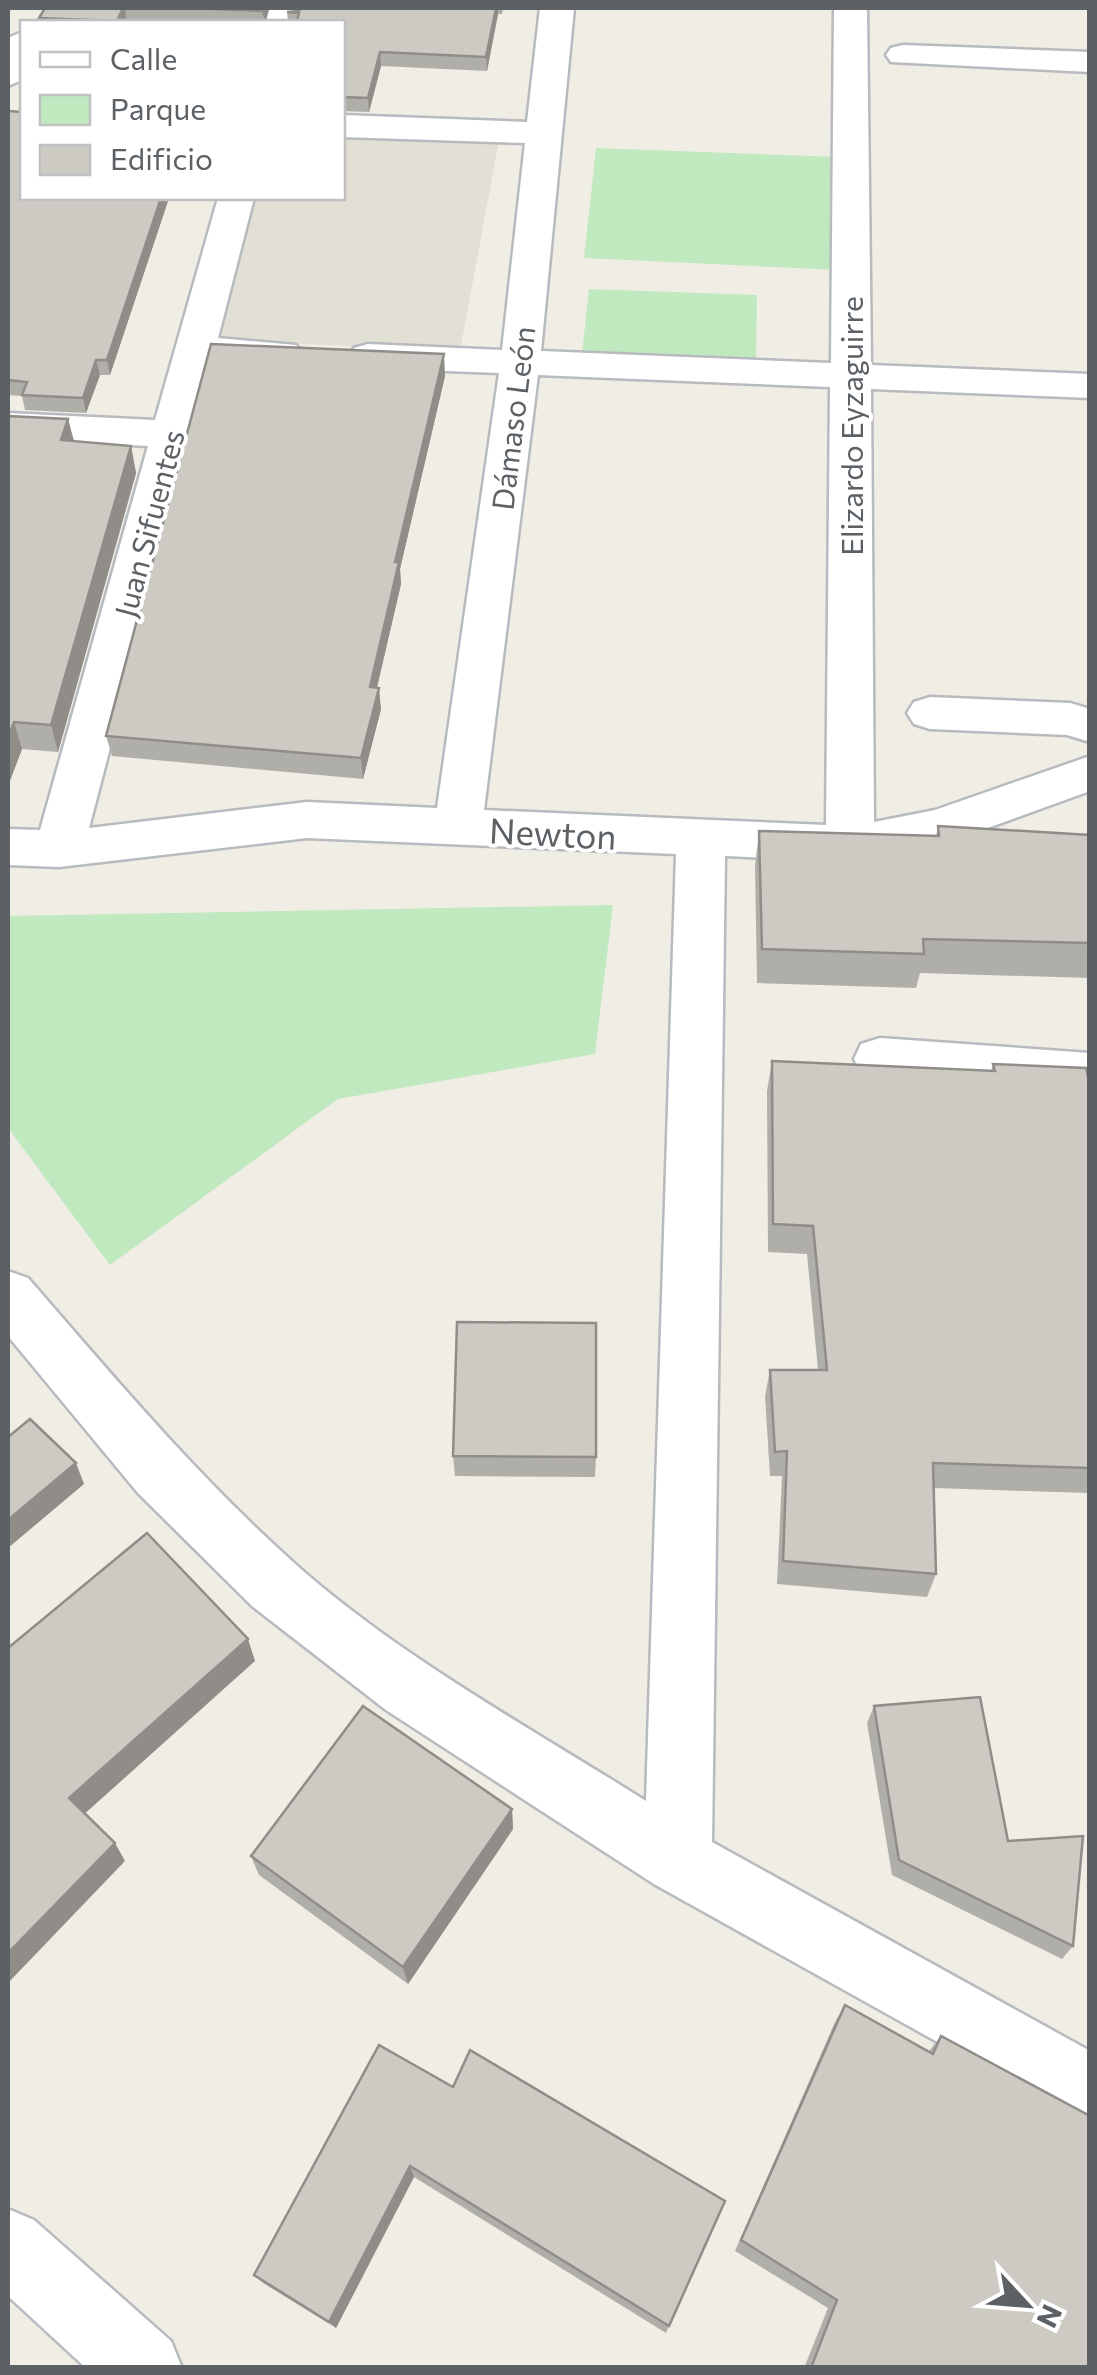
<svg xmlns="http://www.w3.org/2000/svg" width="1097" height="2375" viewBox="0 0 1097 2375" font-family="Commissioner,sans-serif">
<rect width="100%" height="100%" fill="#f0ede5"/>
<!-- education -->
<polygon fill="#e2dfd5" points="343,136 499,140 460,351 212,340 247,198 342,198"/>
<!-- green -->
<g fill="#c1e9bf">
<polygon points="596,148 838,157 838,270 584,258"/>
<polygon points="589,289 757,295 756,360 582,354"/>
<polygon points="613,905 595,1054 338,1099 110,1265 8,1128 8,916"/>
</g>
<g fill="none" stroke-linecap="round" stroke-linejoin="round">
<defs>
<g id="minor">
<polygon points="270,8 303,8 298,22 266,22"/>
<path d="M540 8H574L541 351 831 363 834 8H867L871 365 1090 374V398L871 389 874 822 935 810 1090 756V791L941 845 850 862 725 856 712 1842 1090 2051V2127L654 1884 386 1710 252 1606 138 1493 8 1336V1271L28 1278C113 1376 196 1475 293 1562 398 1656 527 1726 646 1801L676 854 307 838 59 867 8 865V829L40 830 148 446 8 439V413L155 420 218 198H254L218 338 296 345 302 353 296 361 211 362 89 828 307 802 437 808 499 373 368 368 354 364 348 356 354 348 368 344 502 350 525 143 342 137V115L527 122ZM538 375 830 387 826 825 484 810Z"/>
<polygon points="22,32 22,80 8,86 8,38"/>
<polygon points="903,45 1090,52 1090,72 891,62 886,55 891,48"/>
<polygon points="930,697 1070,703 1090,709 1090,742 1067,735 930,729 914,724 907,713 914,702"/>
<polygon points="880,1038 1090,1053 1090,1095 880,1080 861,1074 854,1059 861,1044"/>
<polygon points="8,2209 34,2220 171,2341 182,2368 86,2368 8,2296"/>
</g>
</defs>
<!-- minor casing -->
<use href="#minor" stroke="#b7bbbf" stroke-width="5"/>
<!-- minor -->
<use href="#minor" fill="#fff" fill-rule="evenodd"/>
</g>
<!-- wall -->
<g fill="#b0aea9">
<polygon points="45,8 269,8 265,22 213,22 126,19 125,22 40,22 39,18"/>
<polygon points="300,8 503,8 502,14 498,14 487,71 381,66 369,112 342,111 342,22 288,22 287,12 299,11"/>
<polygon points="8,111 169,198 110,375 100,375 86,413 25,410 22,396 8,395"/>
<polygon points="445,376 400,569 401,584 377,688 381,709 363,779 112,756 106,736"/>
<polygon points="8,416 68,419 74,441 131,446 136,473 58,752 22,749 8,786"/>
<polygon points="938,826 1090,835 1090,978 920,973 916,988 757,983 755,866 759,831 936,836"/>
<polygon points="772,1061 991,1071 993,1064 1090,1085 1090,1493 934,1488 936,1574 927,1597 777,1584 782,1476 770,1476 765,1396 770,1370 818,1370 807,1254 768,1252 767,1091"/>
<polygon points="453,1456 596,1457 595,1477 455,1476"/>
<polygon points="874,1706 1008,1841 1073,1946 1062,1959 892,1875 867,1723"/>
<polygon points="512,1809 513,1829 408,1984 259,1875 251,1856"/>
<polygon points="845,2005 929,2051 941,2036 1090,2368 804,2368 828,2308 735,2251 835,2022"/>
<polygon points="379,2045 669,2326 666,2333 414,2177 336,2328 263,2283 254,2275"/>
</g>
<!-- shaded-wall -->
<g fill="#908d89">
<polygon points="123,8 125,8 126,19 125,22 117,22"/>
<polygon points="263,8 269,8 265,22 262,11"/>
<polygon points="496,8 498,8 498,14 487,71 486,57"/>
<polygon points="380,52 381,66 369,112 368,98"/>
<polygon points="161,198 169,198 110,375 107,360"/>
<polygon points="444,354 445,376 400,569 401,584 372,708 370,687 395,562"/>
<polygon points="96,360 100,375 86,413 83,398"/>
<polygon points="68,419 75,446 61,440"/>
<polygon points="131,446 136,473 58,752 51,725"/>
<polygon points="379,688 381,709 363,779 361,758"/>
<polygon points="14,722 22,749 8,786 8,739"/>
<polygon points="76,1463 84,1484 8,1548 8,1520"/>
<polygon points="248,1639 255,1661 81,1817 69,1798"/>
<polygon points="512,1809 513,1829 408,1984 403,1967"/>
<polygon points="115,1843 125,1861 8,1983 8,1953"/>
<polygon points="410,2166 414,2177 336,2328 329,2322"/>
</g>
<!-- building -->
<g fill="#cdcac4" stroke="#908d89" stroke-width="2.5">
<polygon points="45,8 123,8 117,21 39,18"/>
<polygon points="190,8 263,8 262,11"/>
<polygon points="300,8 496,8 486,57 380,52 368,98 342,97 342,22 297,22 299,13 287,12 299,11"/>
<polygon points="8,111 22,112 22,198 161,198 107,360 96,360 83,398 22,395 27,382 8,380"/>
<polygon points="211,344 444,354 395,562 399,562 370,687 379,688 361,758 106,736"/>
<polygon points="8,416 68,419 61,440 131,446 51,725 14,722 8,739"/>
<polygon points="938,826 1090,835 1090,943 923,939 924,954 762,949 759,831 939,836"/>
<polygon points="772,1061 995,1071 993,1064 1086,1068 1090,1085 1090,1468 933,1463 936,1574 783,1561 787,1451 775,1452 770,1370 827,1370 813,1226 773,1224"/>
<polygon points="457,1322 596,1323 596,1457 453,1456"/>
<polygon points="30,1419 76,1463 8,1520 8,1437"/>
<polygon points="147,1533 248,1639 69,1798 115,1843 8,1953 8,1648"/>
<polygon points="980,1697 1008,1841 1083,1836 1073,1946 899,1860 874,1706"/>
<polygon points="363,1706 512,1809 403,1967 251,1856"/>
<polygon points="845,2005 933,2054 941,2036 1090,2116 1090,2368 811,2368 837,2300 741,2240"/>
<polygon points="379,2045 453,2087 470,2050 725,2201 669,2326 410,2166 329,2322 254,2275"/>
</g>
<g text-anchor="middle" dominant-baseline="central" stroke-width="8" stroke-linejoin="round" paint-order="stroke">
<!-- far-street labels -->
<g font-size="30" fill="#5c6166" stroke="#fff">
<text transform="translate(512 418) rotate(-83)">Dámaso León</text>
<text transform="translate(850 426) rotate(-90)">Elizardo Eyzaguirre</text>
<text transform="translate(148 523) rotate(-75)">Juan Sifuentes</text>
</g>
<!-- street labels -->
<g font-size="35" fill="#5c6166" stroke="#fff">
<text transform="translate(553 832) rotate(3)">Newton</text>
</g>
</g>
<!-- border -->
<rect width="1097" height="2375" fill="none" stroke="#5c6166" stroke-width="20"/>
<!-- legend -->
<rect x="20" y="20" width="325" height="180" fill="#ffffff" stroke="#bec0c2" stroke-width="2.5"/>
<rect x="40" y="52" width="50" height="15" fill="#ffffff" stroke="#bec0c2" stroke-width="2.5"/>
<text x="110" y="70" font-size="30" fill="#5c6166">Calle</text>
<rect x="40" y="95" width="50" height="30" fill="#c1e9bf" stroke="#bec0c2" stroke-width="2.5"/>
<text x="110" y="120" font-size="30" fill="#5c6166">Parque</text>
<rect x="40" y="145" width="50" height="30" fill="#cdcac4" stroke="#bec0c2" stroke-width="2.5"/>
<text x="110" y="170" font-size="30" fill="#5c6166">Edificio</text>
<!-- north arrow -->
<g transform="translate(1027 2305) rotate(116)" stroke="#ffffff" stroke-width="8" paint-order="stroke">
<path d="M0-8L18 38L0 25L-18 38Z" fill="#5c6166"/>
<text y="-15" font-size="28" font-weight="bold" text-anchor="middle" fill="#5c6166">N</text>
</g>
</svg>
